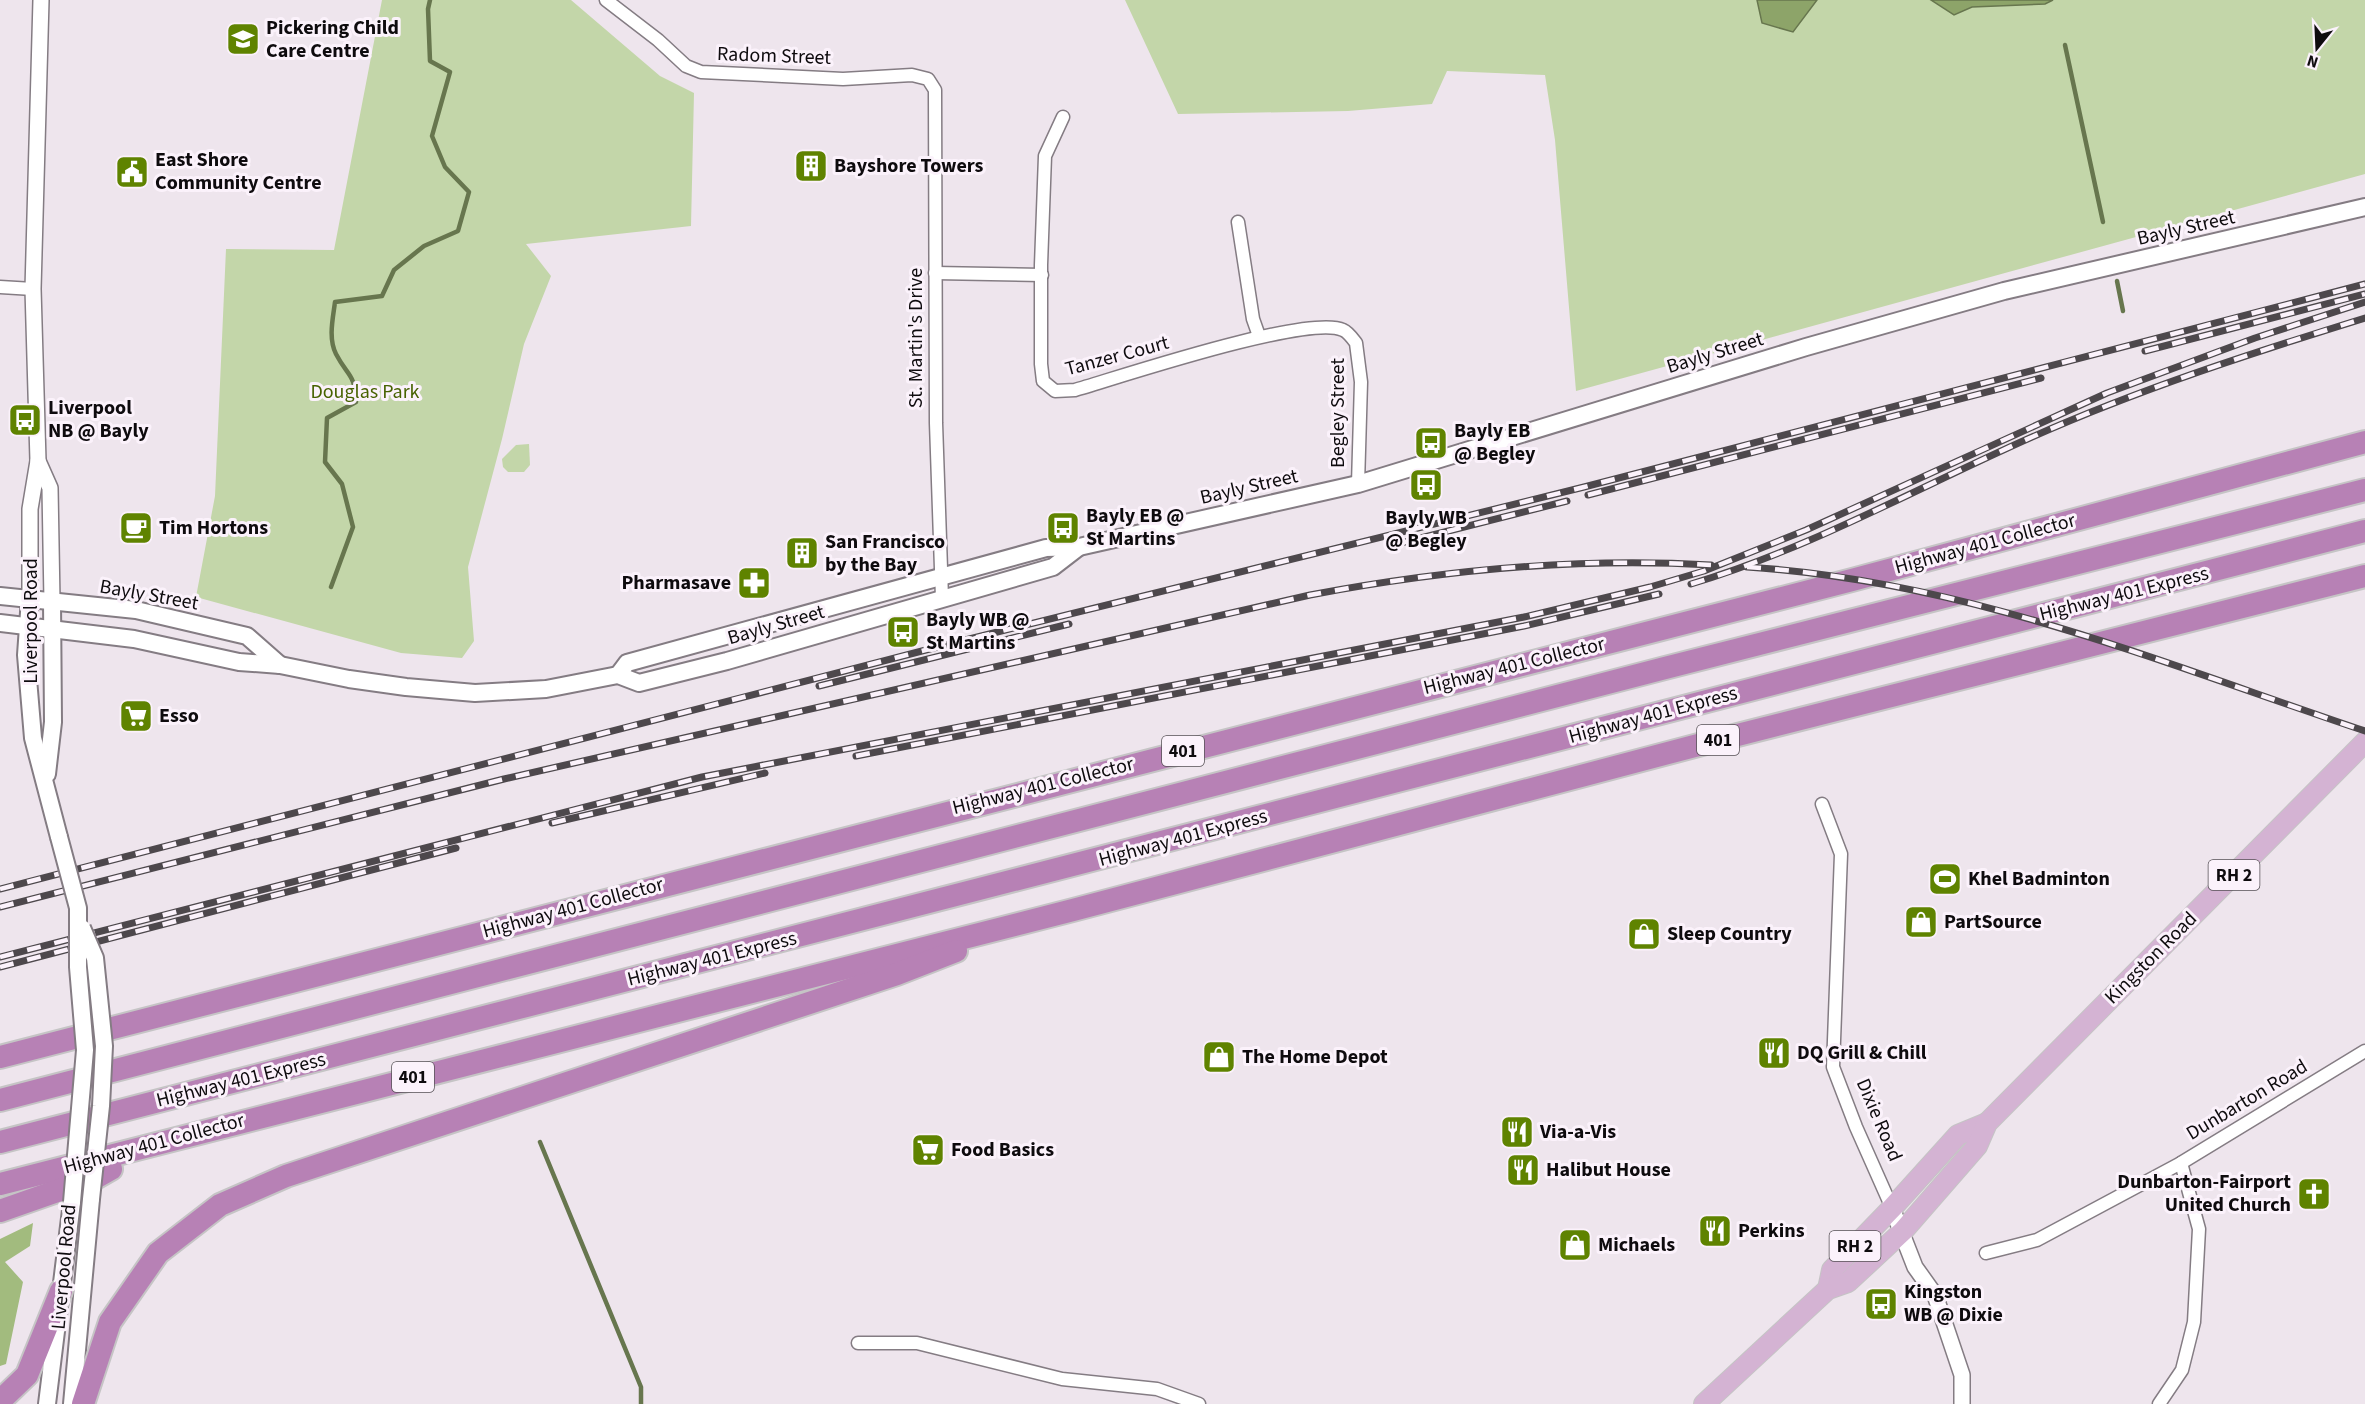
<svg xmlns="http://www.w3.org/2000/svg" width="2365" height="1404" viewBox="0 0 2365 1404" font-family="'Source Sans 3',sans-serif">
<rect width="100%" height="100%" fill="#eee5ed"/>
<!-- green -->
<g fill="#c3d6a9">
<polygon points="382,0 571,0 660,76 694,93 691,226 526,244 551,276 524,344 502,439 468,567 474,641 462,658 401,653 196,597 215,496 226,249 334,250"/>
<polygon points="1125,0 1931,0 1954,15 1972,7 2045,4 2053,0 2365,0 2365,174 1576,391 1555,140 1545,75 1447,71 1432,104 1348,111 1178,114"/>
<polygon points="529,444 530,465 524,472 508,472 503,467 502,459 516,445"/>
</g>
<!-- forest -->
<polygon fill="#a2bb7e" points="33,1223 30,1246 5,1262 23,1282 6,1364 0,1366 0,1239"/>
<!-- water -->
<g fill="#8da469" stroke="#67764e" stroke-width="1.5">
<polygon points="1757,0 1817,0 1793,32 1762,23"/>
<polygon points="1931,0 2053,0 2045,4 1972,7 1954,15"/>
</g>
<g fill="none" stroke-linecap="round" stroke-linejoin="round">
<!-- stream -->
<g stroke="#67764e" stroke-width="4.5">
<polyline points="2065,45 2103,222"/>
<polyline points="2117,281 2123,311"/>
<path d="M331 587 353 527 342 484 325 462 327 418 356 402C355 373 348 377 336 354 328 338 333 318 335 302L382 296 394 270 424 246 458 231 469 192 445 167 432 136 450 72 430 61 428 9 430 0"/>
<polyline points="540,1142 641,1387 641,1404"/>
</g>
<defs>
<g id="minor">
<polyline points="606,0 658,40 686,66 701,72 843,79 912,75 928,79 935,90 936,423 942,598"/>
<path d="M1063 117 1045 156 1041 265V364L1043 381 1055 391 1075 390C1120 377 1308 314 1343 330 1348 332 1353 339 1356 343L1361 382 1358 484"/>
<polyline points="1238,222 1253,319 1259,336"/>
<polyline points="935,273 1042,275"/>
<polyline points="0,287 33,289"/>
<polyline points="1822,804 1841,854 1833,1067 1856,1127 1892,1208"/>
<polyline points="1986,1253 2037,1240 2181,1163 2365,1051"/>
<polyline points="858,1343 917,1343 1062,1379 1157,1389 1199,1404"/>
<polyline points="2159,1404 2182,1370 2194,1322 2199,1229 2181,1163"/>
</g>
<g id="tertiary">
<polyline points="38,461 50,488 52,601"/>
<polyline points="30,598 30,509 38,461 33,289 41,0"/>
<polyline points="1892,1208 1915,1267 1935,1295 1962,1375 1962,1404"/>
</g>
<g id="secondary">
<polyline points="0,596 136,610 247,636 280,665"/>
<polyline points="30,598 26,655 33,738 59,837"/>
<polyline points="0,623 134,639 239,662 280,665 349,679 406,687 475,693 546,689 618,675 639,683 727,661 1053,567 1079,547"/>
<polyline points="618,675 627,663 1046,548 1079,547 1358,484 1806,347 2004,291 2365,207"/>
<polyline points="47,774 53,722 52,601"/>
<polyline points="47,1404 72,1202"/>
<polyline points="72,1404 91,1199"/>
</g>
<g id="primary">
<polyline points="1828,1289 1832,1270 1892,1208 1958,1135 1987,1123"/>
<polyline points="1704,1404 1828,1289 1848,1282 1903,1231 1977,1146 1987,1123 2365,742"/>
</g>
<g id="motorway">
<polyline points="0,1057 1852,580 2365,442"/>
<polyline points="0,1100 1665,668 2365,490"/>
<polyline points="0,1142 2365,531"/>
<polyline points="0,1184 1073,910 1706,743 2365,576"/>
<polyline points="0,1211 97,1177 111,1169"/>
<polyline points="0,1401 27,1375 61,1291"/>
<polyline points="83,1404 110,1322 158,1253 220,1205 286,1176 897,974 956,951"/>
</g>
</defs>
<!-- minor casing -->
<use href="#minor" stroke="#847c83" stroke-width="15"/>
<!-- tertiary casing -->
<use href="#tertiary" stroke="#847c83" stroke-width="18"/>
<!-- secondary casing -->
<use href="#secondary" stroke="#847c83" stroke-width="20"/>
<!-- primary casing -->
<use href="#primary" stroke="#c5c4c5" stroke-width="22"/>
<!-- motorway casing -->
<use href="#motorway" stroke="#c5c4c5" stroke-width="26"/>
<!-- minor -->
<use href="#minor" stroke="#fff" stroke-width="12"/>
<!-- tertiary -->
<use href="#tertiary" stroke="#fff" stroke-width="15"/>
<!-- secondary -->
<use href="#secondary" stroke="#fff" stroke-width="16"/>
<!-- primary -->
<use href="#primary" stroke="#d4b3d3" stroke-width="20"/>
<!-- motorway -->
<use href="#motorway" stroke="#b781b5" stroke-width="22"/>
<defs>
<g id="rail">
<polyline points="2145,351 2365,294"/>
<polyline points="1588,495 2041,378"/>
<polyline points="1393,545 1567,501"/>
<path d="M1747 567C1967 581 2159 662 2365 731"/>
<path d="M1691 584C1809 549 1919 487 2032 437 2140 389 2252 353 2365 318"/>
<polyline points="819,686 1069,624"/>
<polyline points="856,756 1524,626 1659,594"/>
<polyline points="552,823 765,773"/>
<polyline points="0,889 949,644 1584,487 2365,284"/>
<path d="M0 907 504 779 1310 595C1443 570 1576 557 1711 565"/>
<polyline points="0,957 702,777 1524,617 1650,587 1704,571 1806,530 2107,393 2255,338 2365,302"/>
<polyline points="0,967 456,848"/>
</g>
</defs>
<!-- rail casing -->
<use href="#rail" stroke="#4d484c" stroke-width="7"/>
<!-- rail -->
<use href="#rail" stroke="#fbf2fb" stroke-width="4.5" stroke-dasharray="14" stroke-linecap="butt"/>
<defs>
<g id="secondary-bridge">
<polyline points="59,837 78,908 78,967 85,1050 72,1202"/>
<polyline points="82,928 95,958 104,1046 101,1106 91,1199"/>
</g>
</defs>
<!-- secondary-bridge casing -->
<use href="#secondary-bridge" stroke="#847c83" stroke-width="20" stroke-linecap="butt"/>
<!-- secondary-bridge -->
<use href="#secondary-bridge" stroke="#fff" stroke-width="16"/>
</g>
<!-- icons -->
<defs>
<symbol id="school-square" viewBox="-11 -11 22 22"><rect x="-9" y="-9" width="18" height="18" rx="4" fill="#5f8300" stroke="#fbf2fb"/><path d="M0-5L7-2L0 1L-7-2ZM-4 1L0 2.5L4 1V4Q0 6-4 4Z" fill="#fff"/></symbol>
<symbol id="building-square" viewBox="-11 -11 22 22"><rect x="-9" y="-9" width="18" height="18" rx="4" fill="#5f8300" stroke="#fbf2fb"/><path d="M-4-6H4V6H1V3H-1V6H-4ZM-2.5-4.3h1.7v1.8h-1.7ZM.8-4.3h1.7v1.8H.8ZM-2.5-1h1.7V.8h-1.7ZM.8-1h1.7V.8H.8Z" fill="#fff"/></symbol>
<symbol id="civic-square" viewBox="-11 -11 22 22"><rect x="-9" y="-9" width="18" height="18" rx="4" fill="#5f8300" stroke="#fbf2fb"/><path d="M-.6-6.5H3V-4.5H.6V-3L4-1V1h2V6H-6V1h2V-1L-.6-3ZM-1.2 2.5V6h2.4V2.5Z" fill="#fff"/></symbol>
<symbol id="bus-square" viewBox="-11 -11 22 22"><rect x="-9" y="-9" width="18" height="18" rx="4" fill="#5f8300" stroke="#fbf2fb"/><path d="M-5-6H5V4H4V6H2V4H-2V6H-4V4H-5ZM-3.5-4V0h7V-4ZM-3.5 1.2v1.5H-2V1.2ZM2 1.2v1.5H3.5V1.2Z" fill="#fff"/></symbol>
<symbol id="cafe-square" viewBox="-11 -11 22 22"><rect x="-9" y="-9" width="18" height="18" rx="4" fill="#5f8300" stroke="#fbf2fb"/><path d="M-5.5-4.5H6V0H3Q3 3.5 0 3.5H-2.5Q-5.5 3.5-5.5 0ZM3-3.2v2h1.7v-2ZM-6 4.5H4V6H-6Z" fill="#fff"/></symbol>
<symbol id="pharmacy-square" viewBox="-11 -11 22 22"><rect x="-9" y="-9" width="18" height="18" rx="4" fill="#5f8300" stroke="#fbf2fb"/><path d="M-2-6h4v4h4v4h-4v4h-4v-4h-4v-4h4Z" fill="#fff"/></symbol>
<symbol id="supermarket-square" viewBox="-11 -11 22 22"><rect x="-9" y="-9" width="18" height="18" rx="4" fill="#5f8300" stroke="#fbf2fb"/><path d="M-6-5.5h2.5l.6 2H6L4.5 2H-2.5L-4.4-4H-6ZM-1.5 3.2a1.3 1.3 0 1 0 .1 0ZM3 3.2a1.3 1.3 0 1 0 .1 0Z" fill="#fff"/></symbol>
<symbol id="stadium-square" viewBox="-11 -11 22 22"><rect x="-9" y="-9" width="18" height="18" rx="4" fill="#5f8300" stroke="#fbf2fb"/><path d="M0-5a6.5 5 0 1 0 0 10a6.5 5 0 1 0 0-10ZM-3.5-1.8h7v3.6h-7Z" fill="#fff"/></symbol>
<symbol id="shop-square" viewBox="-11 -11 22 22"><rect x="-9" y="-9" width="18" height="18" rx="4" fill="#5f8300" stroke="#fbf2fb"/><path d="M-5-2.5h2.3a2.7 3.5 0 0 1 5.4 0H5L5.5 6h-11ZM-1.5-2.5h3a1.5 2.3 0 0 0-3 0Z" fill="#fff"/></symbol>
<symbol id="restaurant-square" viewBox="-11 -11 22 22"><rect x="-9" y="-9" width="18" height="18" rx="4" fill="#5f8300" stroke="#fbf2fb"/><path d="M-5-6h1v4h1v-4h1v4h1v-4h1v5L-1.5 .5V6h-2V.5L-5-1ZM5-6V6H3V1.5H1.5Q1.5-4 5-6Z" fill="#fff"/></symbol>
<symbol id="church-square" viewBox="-11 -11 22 22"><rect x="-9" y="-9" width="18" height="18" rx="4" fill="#5f8300" stroke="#fbf2fb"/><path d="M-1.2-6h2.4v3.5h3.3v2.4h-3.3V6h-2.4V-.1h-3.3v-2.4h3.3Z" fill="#fff"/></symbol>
</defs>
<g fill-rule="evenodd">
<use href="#school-square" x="224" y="20" width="38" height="38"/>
<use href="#building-square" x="792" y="147" width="38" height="38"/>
<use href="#civic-square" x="113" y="153" width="38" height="38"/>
<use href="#bus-square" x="6" y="401" width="38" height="38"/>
<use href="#bus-square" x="1412" y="424" width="38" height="38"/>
<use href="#bus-square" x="1407" y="466" width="38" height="38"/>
<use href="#cafe-square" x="117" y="509" width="38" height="38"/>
<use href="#bus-square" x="1044" y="509" width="38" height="38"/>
<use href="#building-square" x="783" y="534" width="38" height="38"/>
<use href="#pharmacy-square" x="735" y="564" width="38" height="38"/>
<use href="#bus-square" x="884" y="613" width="38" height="38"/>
<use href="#supermarket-square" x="117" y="697" width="38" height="38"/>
<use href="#stadium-square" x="1926" y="860" width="38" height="38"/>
<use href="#shop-square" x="1902" y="903" width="38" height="38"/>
<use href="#shop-square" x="1625" y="915" width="38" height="38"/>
<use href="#restaurant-square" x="1755" y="1034" width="38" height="38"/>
<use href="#shop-square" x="1200" y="1038" width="38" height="38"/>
<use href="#restaurant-square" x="1498" y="1113" width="38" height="38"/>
<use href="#supermarket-square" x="909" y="1131" width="38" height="38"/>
<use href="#restaurant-square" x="1504" y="1151" width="38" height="38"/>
<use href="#church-square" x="2295" y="1175" width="38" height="38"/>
<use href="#restaurant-square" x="1696" y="1212" width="38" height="38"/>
<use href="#shop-square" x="1556" y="1226" width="38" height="38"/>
<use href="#bus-square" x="1862" y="1285" width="38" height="38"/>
</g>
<g text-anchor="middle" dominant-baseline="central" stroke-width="6" stroke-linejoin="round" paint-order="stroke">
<!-- shield labels -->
<g fill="#fbf2fb" stroke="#555055" stroke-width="1.5">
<rect x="1697" y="725" width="42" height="30" rx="4.5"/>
<rect x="1162" y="736" width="42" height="30" rx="4.5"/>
<rect x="2208.5" y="860" width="51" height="30" rx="4.5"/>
<rect x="392" y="1062" width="42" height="30" rx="4.5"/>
<rect x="1829.5" y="1231" width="51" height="30" rx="4.5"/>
</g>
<g font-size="18" font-weight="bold" fill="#0e0b0e">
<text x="1718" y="740">401</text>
<text x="1183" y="751">401</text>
<text x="2234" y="875">RH 2</text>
<text x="413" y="1077">401</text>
<text x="1855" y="1246">RH 2</text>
</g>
<!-- poi labels -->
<g font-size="20" font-weight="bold" fill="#0e0b0e" stroke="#fbf2fb" text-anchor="start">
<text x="266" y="28">Pickering Child<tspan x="266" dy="23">Care Centre</tspan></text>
<text x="155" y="160">East Shore<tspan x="155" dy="23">Community Centre</tspan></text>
<text x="834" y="166">Bayshore Towers</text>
<text x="48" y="408">Liverpool<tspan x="48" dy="23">NB @ Bayly</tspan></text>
<text x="1454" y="431">Bayly EB<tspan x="1454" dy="23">@ Begley</tspan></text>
<text x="1086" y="516">Bayly EB @<tspan x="1086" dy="23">St Martins</tspan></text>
<text x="1426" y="518" text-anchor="middle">Bayly WB<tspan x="1426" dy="23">@ Begley</tspan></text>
<text x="159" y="528">Tim Hortons</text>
<text x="825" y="542">San Francisco<tspan x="825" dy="23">by the Bay</tspan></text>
<text x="731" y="583" text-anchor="end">Pharmasave</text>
<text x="926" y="620">Bayly WB @<tspan x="926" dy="23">St Martins</tspan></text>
<text x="159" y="716">Esso</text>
<text x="1968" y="879">Khel Badminton</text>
<text x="1944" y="922">PartSource</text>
<text x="1667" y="934">Sleep Country</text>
<text x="1797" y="1053">DQ Grill &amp; Chill</text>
<text x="1242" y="1057">The Home Depot</text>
<text x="1540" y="1132">Via-a-Vis</text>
<text x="951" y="1150">Food Basics</text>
<text x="1546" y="1170">Halibut House</text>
<text x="2291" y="1182" text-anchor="end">Dunbarton-Fairport<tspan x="2291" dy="23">United Church</tspan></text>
<text x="1738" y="1231">Perkins</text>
<text x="1598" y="1245">Michaels</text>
<text x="1904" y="1292">Kingston<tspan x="1904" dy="23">WB @ Dixie</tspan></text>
</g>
<!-- street labels -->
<g font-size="20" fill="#0e0b0e" stroke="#fbf2fb">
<text transform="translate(774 56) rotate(2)">Radom Street</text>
<text transform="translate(2186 228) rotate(-13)">Bayly Street</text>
<text transform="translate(916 338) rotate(-90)">St. Martin's Drive</text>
<text transform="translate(1715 353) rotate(-17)">Bayly Street</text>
<text transform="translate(1117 356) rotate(-15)">Tanzer Court</text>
<text transform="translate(1338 413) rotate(-90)">Begley Street</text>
<text transform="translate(1249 487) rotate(-13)">Bayly Street</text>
<text transform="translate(1985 544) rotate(-15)">Highway 401 Collector</text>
<text transform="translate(2124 594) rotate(-14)">Highway 401 Express</text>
<text transform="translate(149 595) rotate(10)">Bayly Street</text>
<text transform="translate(31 621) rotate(-90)">Liverpool Road</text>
<text transform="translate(776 625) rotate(-16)">Bayly Street</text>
<text transform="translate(1514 666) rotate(-14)">Highway 401 Collector</text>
<text transform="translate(1653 715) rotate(-15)">Highway 401 Express</text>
<text transform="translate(1043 786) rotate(-14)">Highway 401 Collector</text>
<text transform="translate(1183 838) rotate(-15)">Highway 401 Express</text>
<text transform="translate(573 908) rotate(-15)">Highway 401 Collector</text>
<text transform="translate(2151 958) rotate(-45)">Kingston Road</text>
<text transform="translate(712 959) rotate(-14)">Highway 401 Express</text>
<text transform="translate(241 1080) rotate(-14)">Highway 401 Express</text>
<text transform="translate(2247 1100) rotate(-31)">Dunbarton Road</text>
<text transform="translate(1879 1120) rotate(67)">Dixie Road</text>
<text transform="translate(154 1144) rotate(-15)">Highway 401 Collector</text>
<text transform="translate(64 1267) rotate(-85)">Liverpool Road</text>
</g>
<!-- park labels -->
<g font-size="20" fill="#476200" stroke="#fbf2fb">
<text x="365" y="392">Douglas Park</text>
</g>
</g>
<!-- north arrow -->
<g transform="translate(2317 48) rotate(198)" stroke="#fbf2fb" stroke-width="4.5" paint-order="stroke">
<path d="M0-4.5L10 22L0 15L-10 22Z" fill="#0e0b0e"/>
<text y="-9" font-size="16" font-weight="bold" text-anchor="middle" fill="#0e0b0e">N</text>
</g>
</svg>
